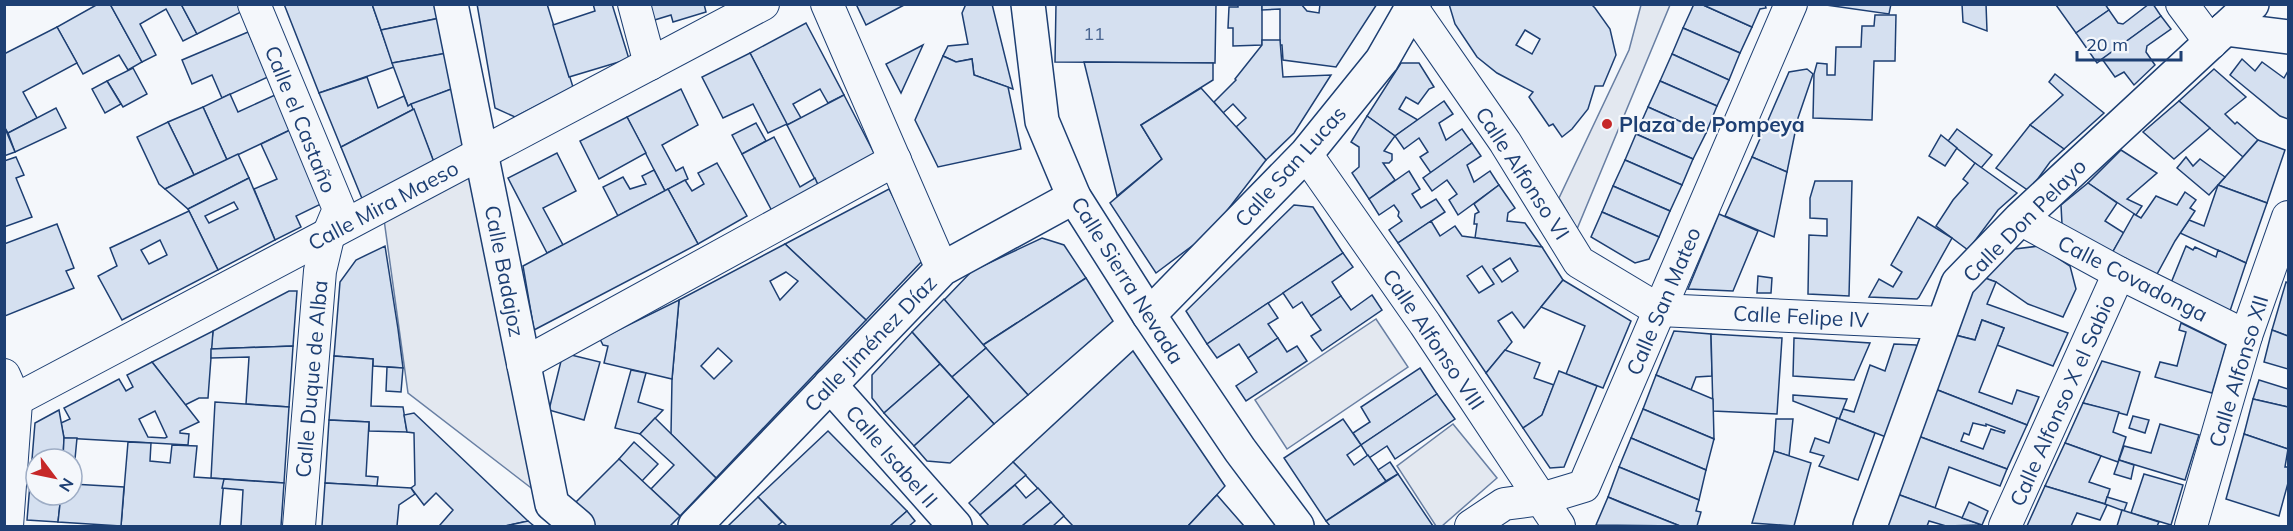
<svg xmlns="http://www.w3.org/2000/svg" width="2293" height="531" viewBox="0 0 2293 531" font-family="Mulish,sans-serif">
<rect width="100%" height="100%" fill="#f4f7fb"/>
<!-- parking -->
<g fill="#e3e8f0" stroke="#687fa3" stroke-width="1.5">
<polygon points="1641,5 1670,5 1577,229 1559,198 1629,50"/>
<polygon points="481,153 552,504 408,393 382,205"/>
<polygon points="1376,319 1408,367 1287,449 1255,400"/>
<polygon points="1453,424 1497,478 1442,526 1436,526 1397,466"/>
</g>
<!-- building -->
<g fill="#d5e0f0" stroke="#1d3f73" stroke-width="1.5" fill-rule="evenodd">
<polygon points="98,4 110,4 142,62 128,70 119,55 83,74 57,27"/>
<polygon points="110,4 181,4 197,34 183,41 166,9 140,24 156,55 142,62"/>
<polygon points="181,4 247,4 249,8 197,34"/>
<polygon points="284,4 372,4 394,67 319,93"/>
<polygon points="372,4 438,4 440,18 381,30"/>
<polygon points="477,4 547,4 573,87 515,117 495,108"/>
<polygon points="593,4 612,4 629,59 569,77 553,25 595,11"/>
<polygon points="644,4 704,4 706,12 673,22 671,15 648,22"/>
<polygon points="856,4 906,4 866,25"/>
<polygon points="966,4 992,4 1013,89 974,75 972,59 956,62 943,56 948,46 968,44 962,13"/>
<polygon points="1056,4 1216,4 1215,63 1055,62"/>
<polygon points="1238,4 1262,4 1262,45 1233,46 1233,28 1228,28 1229,7 1238,7"/>
<polygon points="1262,4 1301,4 1307,11 1319,13 1320,4 1377,4 1336,67 1283,60 1282,45 1280,45 1280,9 1262,10"/>
<path d="M1449 4H1591L1595 8 1610 29 1616 55 1603 86H1595L1588 109 1572 129 1562 137 1553 124 1549 126 1529 97 1533 92 1497 73 1477 57 1455 24ZM1525 30 1540 39 1532 54 1516 45Z"/>
<polygon points="1694,4 1701,4 1752,27 1740,53 1683,28"/>
<polygon points="1701,4 1765,4 1766,8 1760,9 1752,27"/>
<polygon points="1819,4 1891,4 1889,14"/>
<polygon points="1962,4 1986,4 1987,31 1963,22"/>
<polygon points="2105,4 2109,10 2076,33 2056,5"/>
<polygon points="2149,4 2153,4 2161,16 2097,63 2076,33 2109,10 2118,23 2123,24"/>
<polygon points="1875,15 1896,15 1895,61 1874,61 1872,120 1813,118 1814,74 1817,63 1827,64 1827,75 1835,75 1836,47 1861,47 1862,26 1874,26"/>
<polygon points="2161,16 2171,29 2147,46 2146,52 2155,65 2134,85 2124,72 2115,77 2102,59"/>
<polygon points="440,18 447,53 392,63 381,30"/>
<polygon points="806,23 844,95 828,103 820,89 793,104 801,118 787,125 750,53"/>
<polygon points="57,27 77,63 23,92 37,118 8,133 4,126 4,54"/>
<polygon points="1683,28 1740,53 1729,80 1672,54"/>
<polygon points="248,32 268,77 222,98 212,75 192,84 182,60"/>
<polygon points="1262,40 1280,40 1283,77 1331,75 1294,133 1266,160 1236,127 1246,118 1233,104 1223,113 1214,102 1236,80 1235,79 1262,45"/>
<polygon points="923,45 901,93 886,64"/>
<polygon points="447,53 454,88 408,106 392,63"/>
<polygon points="750,53 787,124 768,133 753,104 723,118 702,77"/>
<polygon points="1672,54 1729,80 1717,106 1660,81"/>
<polygon points="943,56 956,62 972,59 974,75 1008,87 1021,149 938,167 915,120"/>
<polygon points="2242,59 2255,71 2262,62 2284,78 2288,71 2288,119 2280,116 2230,75"/>
<polygon points="1084,62 1213,63 1213,80 1141,125 1162,159 1117,196"/>
<polygon points="1401,63 1419,63 1434,87 1429,89 1418,104 1406,97 1399,109 1418,120 1395,136 1367,116"/>
<polygon points="133,68 147,94 123,107 107,81"/>
<polygon points="1807,69 1813,74 1798,118 1787,172 1752,157 1789,72"/>
<polygon points="2214,69 2246,97 2225,114 2235,124 2237,122 2258,140 2243,157 2179,101"/>
<polygon points="2055,74 2104,113 2064,149 2030,125 2063,95 2049,82"/>
<polygon points="367,77 378,108 404,96 408,106 411,104 414,109 341,147 319,93"/>
<polygon points="107,81 121,104 105,113 92,89"/>
<polygon points="1660,81 1717,106 1706,133 1648,107"/>
<polygon points="454,88 465,150 435,165 411,104"/>
<polygon points="1201,88 1266,160 1219,221 1200,240 1156,273 1110,203 1162,159 1141,125"/>
<polygon points="681,89 698,125 662,145 676,171 683,167 688,179 665,191 627,117"/>
<polygon points="230,94 238,112 275,95 290,130 227,160 203,107"/>
<polygon points="844,95 875,155 818,185 787,125"/>
<polygon points="1444,101 1453,114 1439,123 1446,140 1462,129 1472,143 1431,173 1420,157 1428,152 1419,138 1404,149 1395,136"/>
<polygon points="2179,101 2210,128 2174,159 2143,132"/>
<polygon points="203,107 227,160 194,175 168,122"/>
<polygon points="1648,107 1706,133 1693,159 1636,134"/>
<polygon points="56,108 66,128 15,152 8,133"/>
<polygon points="414,109 435,165 363,201 341,147"/>
<polygon points="1367,116 1395,136 1384,151 1392,154 1392,160 1389,163 1383,163 1395,180 1369,199 1352,173 1359,167 1359,147 1351,142"/>
<polygon points="627,117 646,153 599,179 580,141"/>
<polygon points="168,122 194,175 165,189 159,184 137,137"/>
<polygon points="756,123 766,141 742,154 732,135"/>
<polygon points="2030,125 2064,149 2050,162 2029,191 1996,168"/>
<polygon points="4,126 15,152 4,156"/>
<polygon points="1957,129 1992,155 1981,168 1948,141"/>
<polygon points="290,130 321,204 296,216 301,227 275,240 254,189 277,179 261,144"/>
<polygon points="1636,134 1693,159 1682,185 1625,160"/>
<polygon points="1941,135 1957,148 1945,166 1929,156"/>
<polygon points="774,137 800,187 815,178 818,185 773,213 742,154"/>
<polygon points="2258,140 2285,150 2267,203 2218,185"/>
<polygon points="1472,143 1481,156 1467,165 1474,182 1490,171 1499,185 1458,215 1449,200 1457,194 1447,180 1432,191 1423,178"/>
<polygon points="2121,150 2157,173 2127,199 2142,206 2136,215 2088,183"/>
<polygon points="557,153 576,191 543,208 563,245 547,253 508,178"/>
<polygon points="238,154 249,178 188,209 165,189"/>
<polygon points="16,157 24,175 16,178 32,217 4,227 4,161"/>
<polygon points="1752,157 1787,172 1774,237 1725,216"/>
<polygon points="2186,157 2193,166 2200,159 2225,177 2209,195 2177,168"/>
<polygon points="1625,160 1682,185 1670,211 1613,186"/>
<polygon points="717,163 747,216 698,244 668,189 685,180 692,191 704,184 698,173"/>
<polygon points="1975,163 2017,193 1998,210 1968,250 1936,226 1953,200 1968,183 1963,179"/>
<polygon points="654,170 665,191 618,216 603,187 623,177 630,189 646,184 642,176"/>
<polygon points="1409,171 1420,189 1412,194 1421,208 1436,199 1445,212 1398,243 1389,230 1402,221 1398,216 1399,212 1394,205 1379,215 1369,199"/>
<path d="M249 178 275 240 218 270 188 209ZM234 202 238 209 209 223 205 216Z"/>
<polygon points="1815,181 1852,181 1849,296 1808,294 1809,235 1827,236 1827,219 1810,218 1810,198"/>
<polygon points="2088,183 2117,203 2105,221 2124,233 2111,255 2062,224 2061,205"/>
<polygon points="1499,185 1515,208 1508,213 1507,221 1525,223 1542,247 1475,238 1477,224 1474,224 1475,214 1479,212 1474,204"/>
<polygon points="2218,185 2267,203 2246,263 2180,233 2189,220 2204,226"/>
<polygon points="1613,186 1670,211 1659,237 1602,212"/>
<polygon points="668,189 698,244 534,330 523,266"/>
<polygon points="889,189 924,259 866,320 785,244"/>
<polygon points="2185,192 2196,200 2190,208 2195,211 2175,241 2156,276 2111,255 2134,214 2141,218 2156,196 2177,205"/>
<polygon points="1294,205 1313,207 1343,253 1207,344 1186,311"/>
<path d="M189 211 218 270 122 320 98 276 117 266 110 248ZM160 240 167 255 149 264 141 250Z"/>
<polygon points="1602,212 1659,237 1649,259 1635,263 1591,237"/>
<polygon points="1719,214 1758,231 1733,291 1688,289"/>
<polygon points="1918,217 1952,238 1919,297 1917,299 1869,297 1879,279 1893,287 1902,272 1891,265"/>
<path d="M1431 221 1440 236 1455 226 1462 236 1542 247 1563 280 1524 328 1512 312 1498 321 1512 342 1486 373 1398 243ZM1510 258 1518 271 1502 282 1493 269ZM1482 266 1494 284 1479 293 1467 276Z"/>
<polygon points="57,224 74,268 66,271 74,288 5,316 4,244"/>
<polygon points="1042,238 1064,245 1086,278 983,345 944,300 972,271"/>
<path d="M785 244 866 320 716 478 671 434 672 379 679 300ZM786 272 798 281 780 300 770 281ZM718 348 732 361 714 379 701 366Z"/>
<polygon points="385,246 398,329 403,368 373,366 373,359 334,356 340,282 356,260"/>
<polygon points="2039,246 2070,266 2076,289 2063,317 2028,304 1996,282 1984,278 2015,249"/>
<polygon points="2186,246 2193,250 2195,247 2216,257 2218,250 2246,263 2230,311 2171,283"/>
<polygon points="1343,253 1353,267 1332,282 1341,296 1311,316 1302,302 1293,308 1283,293"/>
<polygon points="1977,275 1996,282 1987,304 2068,333 2053,366 1997,345 2004,328 1982,320 1975,340 1955,335"/>
<polygon points="1758,276 1772,278 1771,293 1757,293"/>
<polygon points="1086,278 1113,321 1028,395 983,345"/>
<polygon points="1563,280 1631,321 1603,388 1566,374 1585,326 1541,307"/>
<polygon points="2286,282 2288,283 2288,336 2272,330"/>
<polygon points="289,291 297,291 293,346 211,349 213,331"/>
<polygon points="1372,295 1382,310 1322,351 1311,336 1321,330 1311,316 1341,296 1351,310"/>
<polygon points="944,299 986,348 952,377 912,332"/>
<polygon points="679,300 672,379 604,363 608,346 603,345 600,339"/>
<polygon points="1268,303 1278,318 1268,324 1278,338 1248,358 1239,344 1217,358 1207,344"/>
<polygon points="1982,320 2004,328 1979,392 2012,404 2017,390 2039,397 2027,425 1935,389 1955,335 1975,340"/>
<polygon points="2181,323 2226,345 2212,393 2155,377 2160,362 2177,366 2186,332 2179,330"/>
<polygon points="2272,330 2288,336 2288,369 2264,362"/>
<polygon points="213,331 208,398 199,398 185,405 152,362"/>
<polygon points="1674,331 1711,334 1712,376 1696,377 1691,390 1656,375"/>
<polygon points="912,332 940,364 884,413 872,398 872,375"/>
<polygon points="1711,334 1782,338 1777,414 1713,411"/>
<polygon points="1278,338 1287,352 1297,346 1307,361 1246,401 1236,386 1257,372 1248,358"/>
<polygon points="1794,338 1870,343 1854,380 1793,376"/>
<polygon points="1894,344 1916,345 1919,351 1886,437 1839,419 1843,409 1854,412 1870,365 1885,371"/>
<polygon points="293,346 289,407 246,404 249,357 211,358 211,349"/>
<polygon points="986,348 1028,395 994,424 952,377"/>
<polygon points="1505,350 1540,363 1534,378 1554,385 1542,415 1523,428 1486,373"/>
<polygon points="1133,351 1225,486 1188,526 1073,526 1013,462"/>
<polygon points="563,353 600,362 584,420 549,410"/>
<polygon points="334,356 373,359 371,406 403,407 407,432 369,431 369,422 329,420"/>
<polygon points="2102,361 2140,372 2127,415 2083,403"/>
<path d="M152 362 199 422 180 431V433L189 434 188 445 64 438 61 423 70 419 64 408 119 379 126 391 133 387 127 375ZM155 411 167 437 165 438 148 437 139 419Z"/>
<polygon points="940,364 969,396 914,446 884,413"/>
<polygon points="387,367 403,368 401,392 386,391"/>
<polygon points="1420,368 1437,394 1361,445 1353,433 1370,422 1361,407"/>
<polygon points="631,370 646,373 638,402 663,410 640,434 615,428"/>
<polygon points="1559,371 1597,386 1564,467 1550,468 1523,428 1542,415"/>
<polygon points="1656,375 1713,399 1714,439 1643,409"/>
<polygon points="2259,380 2288,389 2288,407 2253,399"/>
<path d="M1935 389 2027 425 2007 469 1918 436ZM1973 423 1986 426V424L2005 431 2004 433 1991 429 1983 449 1961 441 1964 433 1969 435Z"/>
<polygon points="1437,394 1455,419 1395,459 1387,446 1369,458 1361,445"/>
<polygon points="1793,395 1847,399 1839,419 1793,401"/>
<polygon points="969,396 994,424 950,463 927,461 914,446"/>
<polygon points="2253,399 2288,407 2288,449 2244,434"/>
<polygon points="215,402 289,407 284,483 211,478"/>
<polygon points="2083,403 2119,412 2113,432 2126,437 2118,462 2065,443"/>
<polygon points="1643,409 1714,439 1706,470 1631,438"/>
<polygon points="59,410 64,438 63,459 36,459 36,495 61,495 58,522 27,520 35,423"/>
<polygon points="414,413 528,521 505,526 441,526 440,525 453,510 436,493 424,505 411,488 415,485 414,433 407,432 404,415"/>
<polygon points="2133,416 2149,420 2145,433 2129,428"/>
<polygon points="655,418 716,478 680,516 651,489 674,465 640,434"/>
<polygon points="1837,418 1875,433 1858,480 1819,466 1824,456 1810,452 1815,438 1829,443"/>
<polygon points="1343,419 1361,445 1347,455 1354,465 1368,455 1386,481 1326,521 1284,458"/>
<polygon points="1776,419 1793,419 1789,456 1774,451"/>
<polygon points="329,420 369,422 366,476 378,477 377,486 325,483"/>
<polygon points="2160,424 2199,435 2185,480 2119,460 2124,446 2151,453"/>
<polygon points="828,431 907,511 890,526 787,526 758,497"/>
<polygon points="2244,434 2288,449 2285,467 2288,467 2288,483 2279,516 2226,499"/>
<polygon points="1918,436 2007,469 2000,486 1949,467 1935,508 1897,494"/>
<polygon points="64,438 77,438 75,459 63,458"/>
<polygon points="1631,438 1706,470 1699,500 1619,467"/>
<polygon points="128,442 151,443 150,461 170,463 172,445 197,446 194,477 224,479 220,526 121,526"/>
<polygon points="634,442 658,464 642,481 619,459"/>
<polygon points="2065,443 2101,456 2089,482 2110,489 2105,504 2045,486"/>
<polygon points="1774,451 1811,463 1794,526 1752,523"/>
<polygon points="619,459 680,516 670,526 594,526 572,506"/>
<polygon points="2119,460 2134,465 2131,479 2114,474"/>
<polygon points="1013,462 1026,475 980,515 969,503"/>
<polygon points="1390,462 1398,474 1386,481 1378,470"/>
<polygon points="1619,467 1699,500 1696,511 1701,512 1697,526 1680,526 1608,497"/>
<polygon points="1398,474 1433,526 1330,526 1326,521"/>
<polygon points="2144,474 2183,485 2171,525 2131,513"/>
<polygon points="224,479 284,483 281,526 241,526 243,490 222,488"/>
<polygon points="325,483 411,488 415,494 399,505 397,526 322,526"/>
<polygon points="72,484 124,487 121,526 58,522 61,495 72,495"/>
<polygon points="1015,485 1026,498 1038,488 1051,502 1022,526 989,526 980,515"/>
<polygon points="2045,486 2105,504 2107,505 2100,520 2077,513 2071,526 2027,526"/>
<polygon points="1897,494 1982,525 1946,526 1929,521 1927,526 1885,526"/>
<polygon points="1217,495 1244,526 1188,526 1214,498"/>
<polygon points="758,497 782,522 777,526 728,526"/>
<polygon points="1608,497 1622,503 1680,526 1596,525"/>
<polygon points="2107,497 2127,503 2124,511 2105,504"/>
<polygon points="1051,502 1064,516 1053,526 1022,526"/>
<polygon points="1969,502 1988,511 1982,525 1962,518"/>
<polygon points="2122,510 2159,522 2157,526 2117,526"/>
<polygon points="907,511 915,521 909,526 890,526"/>
<polygon points="528,521 534,526 505,526 510,525"/>
</g>
<g fill="none" stroke-linecap="round" stroke-linejoin="round">
<defs>
<g id="street">
<polyline points="254,4 339,209 329,233 320,271 299,526"/>
<polyline points="634,4 650,64"/>
<polyline points="827,4 942,269"/>
<polyline points="2182,4 2211,43"/>
<polyline points="1412,8 1505,142 1579,262 1659,310 1942,323"/>
<polyline points="1306,154 1425,324 1559,526"/>
<polyline points="2020,219 2119,273 2246,336"/>
<polyline points="523,364 895,160"/>
<polyline points="4,375 16,402 7,526"/>
<polyline points="4,406 763,4"/>
<polyline points="1471,526 1504,504 1541,499 1584,486 1791,4"/>
<polyline points="2005,526 2119,273"/>
<polyline points="2191,526 2246,336 2288,217"/>
</g>
<g id="secondary">
<polyline points="451,4 552,504 578,526"/>
<polyline points="1028,4 1042,121 1074,197 1149,315 1240,450 1297,526"/>
<polyline points="2225,29 2288,37"/>
<polyline points="1149,315 1306,154 1382,60 1414,4"/>
<polyline points="830,385 955,526"/>
<polyline points="695,526 942,269 1074,197"/>
<polyline points="1870,526 1958,283 2020,219 2252,4"/>
</g>
</defs>
<!-- street casing -->
<use href="#street" stroke="#1d3f73" stroke-width="34"/>
<!-- secondary casing -->
<use href="#secondary" stroke="#1d3f73" stroke-width="36"/>
<!-- street -->
<use href="#street" stroke="#f4f7fb" stroke-width="32"/>
<!-- secondary -->
<use href="#secondary" stroke="#f4f7fb" stroke-width="33"/>
</g>
<!-- markers -->
<circle fill="#c62828" stroke="#f4f7fb" stroke-width="2" cx="1607" cy="124" r="6"/>
<g text-anchor="middle" dominant-baseline="central" stroke-width="4.5" stroke-linejoin="round" paint-order="stroke">
<!-- number labels -->
<g font-size="18" fill="#4b6792">
<text x="1094" y="33">11</text>
</g>
<!-- street labels -->
<g font-size="21" fill="#1d3f73" stroke="#f4f7fb">
<text transform="translate(301 119) rotate(68)">Calle el Castaño</text>
<text transform="translate(1290 166) rotate(-48)">Calle San Lucas</text>
<text transform="translate(1523 173) rotate(57)">Calle Alfonso VI</text>
<text transform="translate(383 205) rotate(-28)">Calle Mira Maeso</text>
<text transform="translate(2024 220) rotate(-45)">Calle Don Pelayo</text>
<text transform="translate(505 271) rotate(79)">Calle Badajoz</text>
<text transform="translate(2133 278) rotate(27)">Calle Covadonga</text>
<text transform="translate(1128 280) rotate(58)">Calle Sierra Nevada</text>
<text transform="translate(1663 301) rotate(-67)">Calle San Mateo</text>
<text transform="translate(1801 316) rotate(3)">Calle Felipe IV</text>
<text transform="translate(1434 339) rotate(56)">Calle Alfonso VIII</text>
<text transform="translate(870 343) rotate(-46)">Calle Jiménez Díaz</text>
<text transform="translate(2238 371) rotate(-73)">Calle Alfonso XII</text>
<text transform="translate(311 379) rotate(-85)">Calle Duque de Alba</text>
<text transform="translate(2062 400) rotate(-66)">Calle Alfonso X el Sabio</text>
<text transform="translate(892 456) rotate(49)">Calle Isabel II</text>
</g>
<!-- poi labels -->
<g font-size="21" font-weight="bold" fill="#1d3f73" stroke="#f4f7fb" text-anchor="start">
<text x="1619" y="124">Plaza de Pompeya</text>
</g>
</g>
<!-- border -->
<rect width="2293" height="531" fill="none" stroke="#1d3f73" stroke-width="12"/>
<!-- north arrow -->
<g transform="translate(54 477) rotate(122)"><circle r="28" fill="#f4f7fb" stroke="#9eadc5" stroke-width="1.5"/>
<path d="M0-4.5L10 22L0 15L-10 22Z" fill="#c62828"/>
<text y="-9" font-size="16" font-weight="bold" text-anchor="middle" fill="#1d3f73">N</text>
</g>
<!-- scale -->
<path d="M2077 51v9h104v-9" fill="none" stroke="#1d3f73" stroke-width="3"/>
<text x="2086" y="51" font-size="18" fill="#1d3f73" stroke="#f4f7fb" stroke-width="4.5" paint-order="stroke">20 m</text>
</svg>
